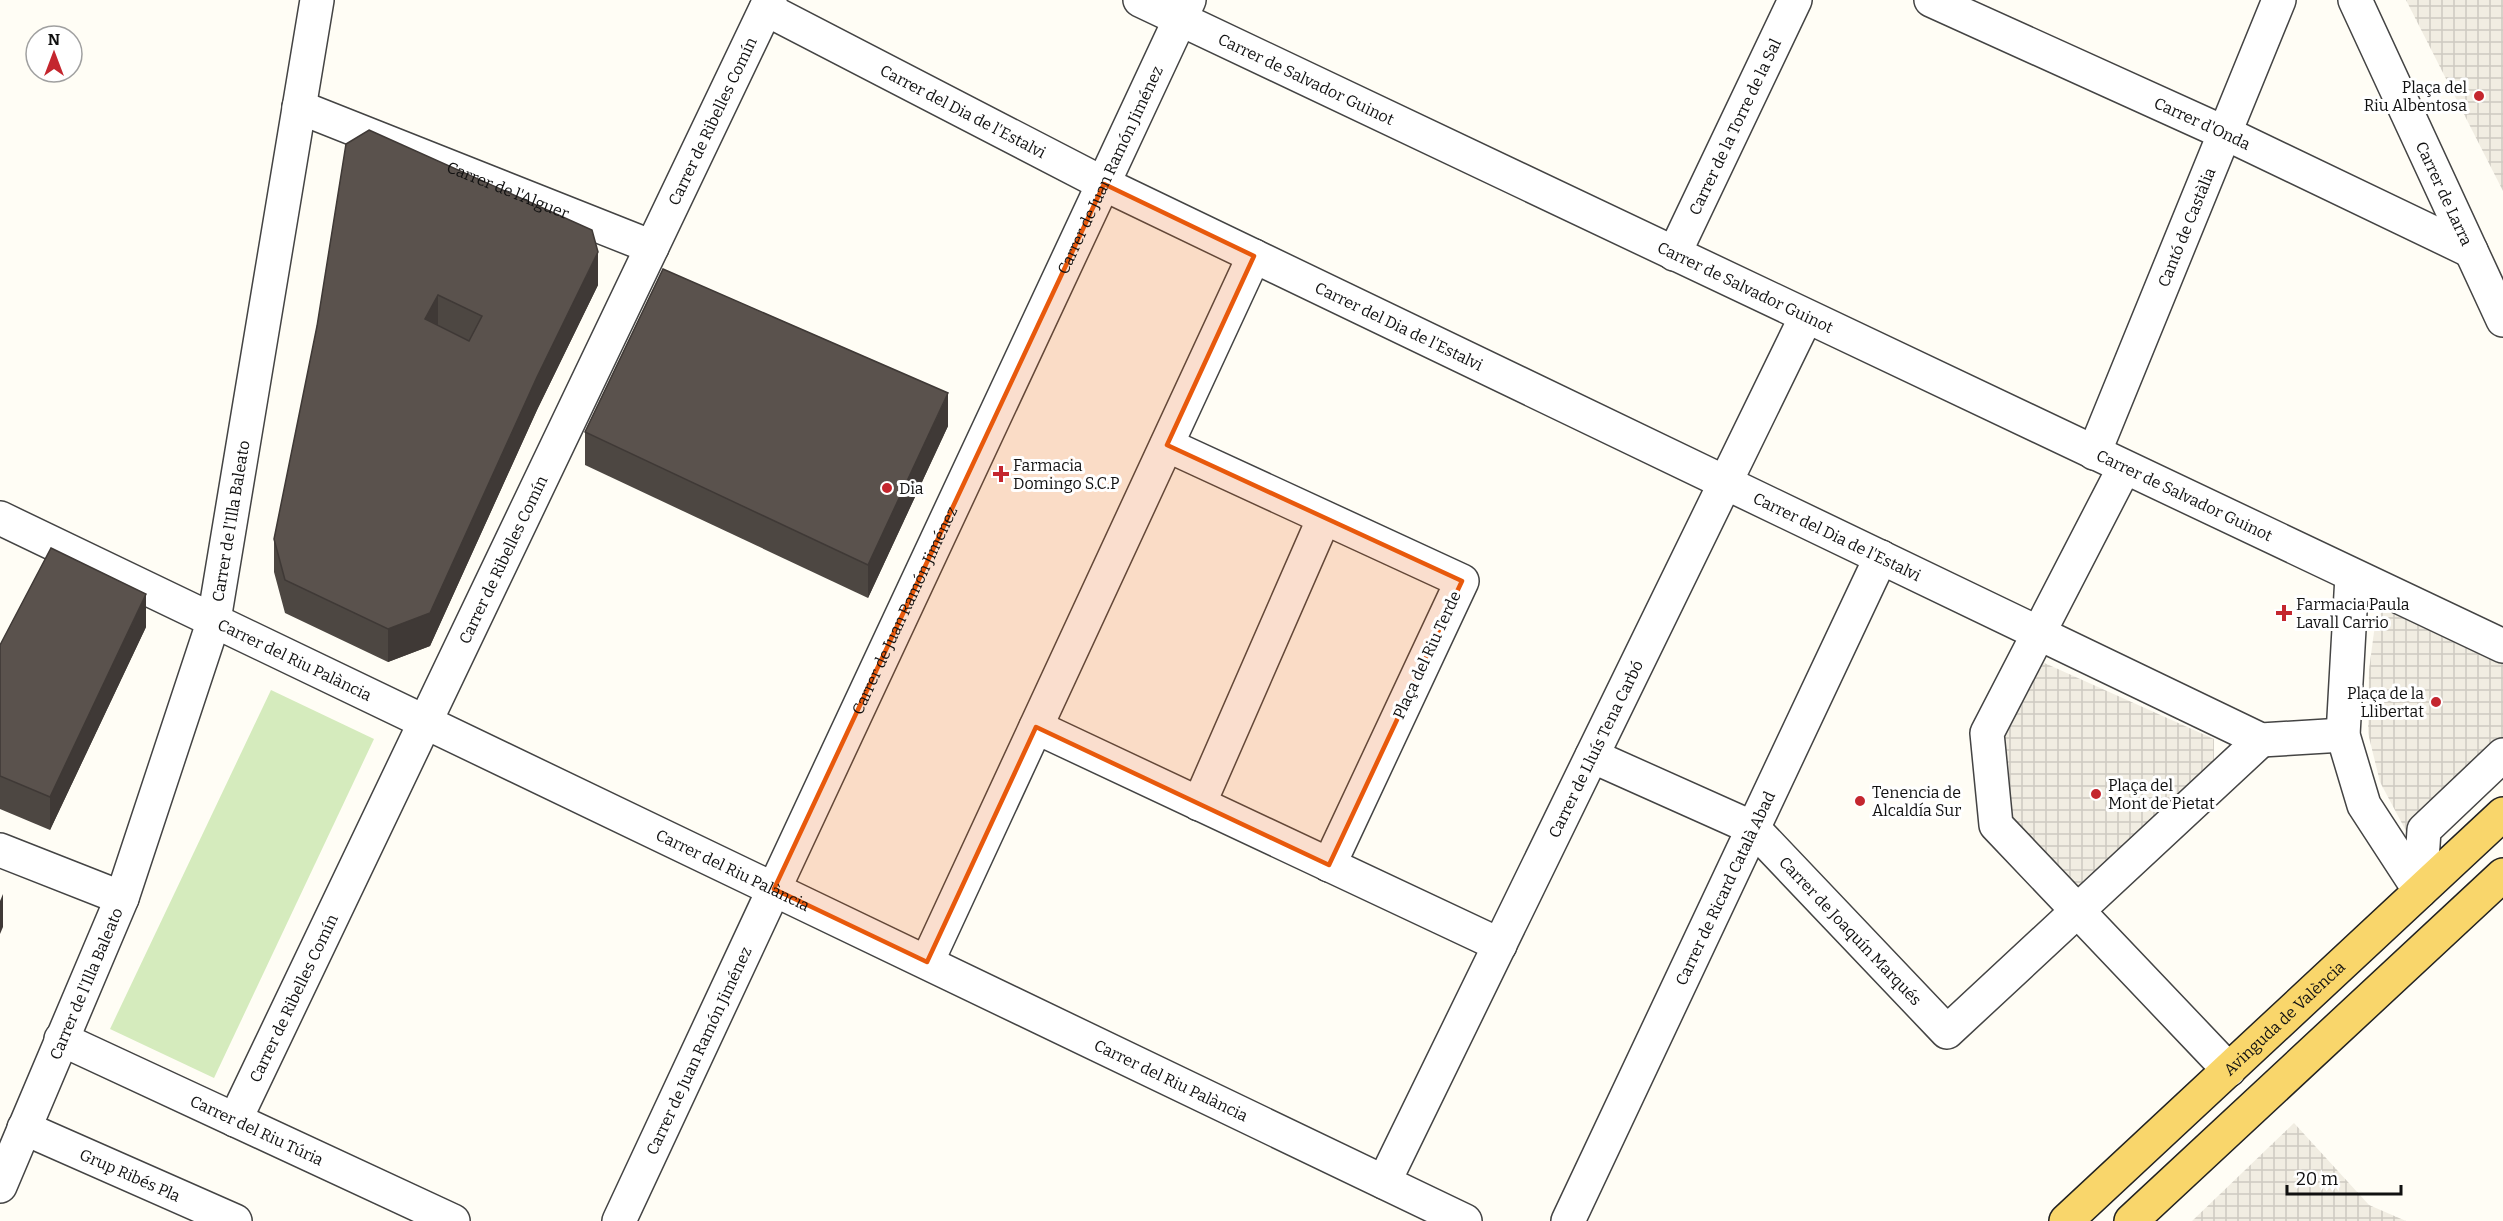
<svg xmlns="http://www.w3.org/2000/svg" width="2503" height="1221" viewBox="0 0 2503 1221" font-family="Bitter,serif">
<defs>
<pattern id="plaza-grid" width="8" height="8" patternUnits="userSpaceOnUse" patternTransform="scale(1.5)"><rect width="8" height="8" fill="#f1ede2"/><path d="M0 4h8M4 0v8" fill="none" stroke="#cecac1"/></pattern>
</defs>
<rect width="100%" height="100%" fill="#fffdf5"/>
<!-- green -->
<polygon fill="#d5ebbd" points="271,690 374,739 214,1078 110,1029"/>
<!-- plaza -->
<g fill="url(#plaza-grid)">
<polygon points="2406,0 2503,0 2503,191"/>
<polygon points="2385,602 2503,657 2503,741 2406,831 2380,782 2368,733 2369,670 2374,632"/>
<polygon points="2040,661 2214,739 2214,770 2077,891 2008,819 1999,741"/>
<polygon points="2294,1123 2369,1205 2406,1221 2192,1221"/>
</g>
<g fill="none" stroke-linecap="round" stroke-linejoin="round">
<defs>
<g id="minor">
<path id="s1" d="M1140 0 2503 646"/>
<path id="s2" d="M1931 0 2227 134 2471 251"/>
<path id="s3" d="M2355 0 2503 320"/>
<path id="s4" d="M766 9 1104 184 2261 740 2343 735"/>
<path id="s5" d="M299 107 652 247"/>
<path id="s6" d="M1674 254 1795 0"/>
<polyline points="1167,445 1462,581 1329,865"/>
<path id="s7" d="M2094 453 2279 0"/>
<polyline points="2124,468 1987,733 1996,825 2229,1070"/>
<path id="s8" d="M0 518 1465 1221"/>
<polyline points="2352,576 2343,735 2364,805 2420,891"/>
<polyline points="1036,727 1500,945"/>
<path id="s9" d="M1592 756 1753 828 1947 1032 2261 740"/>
<polyline points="1199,804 1324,518"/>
<polyline points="0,850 122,898"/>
<polyline points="2420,891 2424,830 2503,755"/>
<polyline points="927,962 1254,256"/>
<path id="s10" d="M61 1039 453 1221"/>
<path id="s11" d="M235 1120 770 0"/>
<path id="s12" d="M24 1128 235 1221"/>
<path id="s13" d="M1384 1182 1806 317"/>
<path id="s14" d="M0 1186 122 898 214 620 317 0"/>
<path id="s15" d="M619 1221 1189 0"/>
<path id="s16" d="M1568 1221 1881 557"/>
</g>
<g id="major">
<path id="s17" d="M2066 1221 2503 814"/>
<polyline points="2131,1221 2503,875"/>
</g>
</defs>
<!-- minor casing -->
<use href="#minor" stroke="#444" stroke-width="36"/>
<!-- major casing -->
<use href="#major" stroke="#222" stroke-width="36"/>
<!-- minor -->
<use href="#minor" stroke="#fff" stroke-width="33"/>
<!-- major -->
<use href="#major" stroke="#f9d66b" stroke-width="33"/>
</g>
<!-- wall -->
<g fill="#4d4742">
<polygon points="346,144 598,285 537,410 430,646 388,662 285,613 274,572 274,539 317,326"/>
<polygon points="948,426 868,598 585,465 585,432"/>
<polygon points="146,627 50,830 0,809 0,645"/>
</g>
<!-- shaded-wall -->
<g fill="#3f3936">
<polygon points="598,252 598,285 537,410 430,646 388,662 388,629 537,377"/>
<polygon points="438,295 438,328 425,319"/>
<polygon points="948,393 948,426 868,598 868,565"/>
<polygon points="146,594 146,627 50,830 50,797"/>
<polygon points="3,894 3,927 0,934 0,901"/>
</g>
<!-- building -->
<g fill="#5a524d" stroke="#3f3936" stroke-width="1.5" fill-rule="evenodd">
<path d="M369 130 592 230 598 252 537 377 430 613 388 629 285 580 274 539 317 326 346 144ZM438 295 482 316 469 341 425 319Z"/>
<polygon points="663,269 948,393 868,565 585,432"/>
<polygon points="51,548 146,594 50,797 0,776 0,645"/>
</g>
<!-- marked area -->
<path fill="#e8590c" fill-opacity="0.2" stroke="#e8590c" stroke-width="4.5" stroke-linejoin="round" d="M1104 184 1254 256 1167 445 1462 581 1329 865 1036 727 927 962 774 889Z"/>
<!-- markers -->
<g fill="#c4262e" stroke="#fff" stroke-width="2">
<circle cx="2479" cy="96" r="6"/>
<path d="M998 465h6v6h6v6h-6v6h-6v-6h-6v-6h6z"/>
<circle cx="887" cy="488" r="6"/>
<path d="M2281 604h6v6h6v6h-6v6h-6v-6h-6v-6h6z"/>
<circle cx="2436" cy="702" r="6"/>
<circle cx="2096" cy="794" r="6"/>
<circle cx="1860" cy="801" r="6"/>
</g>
<g text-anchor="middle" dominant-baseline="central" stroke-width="6" stroke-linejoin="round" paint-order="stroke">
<!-- street labels -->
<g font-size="16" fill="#111" stroke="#fff">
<text stroke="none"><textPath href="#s1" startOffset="184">Carrer de Salvador Guinot</textPath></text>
<text stroke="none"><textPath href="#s4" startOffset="222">Carrer del Dia de l'Estalvi</textPath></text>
<text stroke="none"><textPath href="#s11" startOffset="1107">Carrer de Ribelles Comín</textPath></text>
<text stroke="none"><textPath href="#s2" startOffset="298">Carrer d'Onda</textPath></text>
<text stroke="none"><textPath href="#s6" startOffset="141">Carrer de la Torre de la Sal</textPath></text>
<text stroke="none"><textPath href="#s15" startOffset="1160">Carrer de Juan Ramón Jiménez</textPath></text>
<text stroke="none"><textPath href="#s5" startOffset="225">Carrer de l'Alguer</textPath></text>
<text stroke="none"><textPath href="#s3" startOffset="213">Carrer de Larra</textPath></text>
<text stroke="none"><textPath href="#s7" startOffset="244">Cantó de Castàlia</textPath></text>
<text stroke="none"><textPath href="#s1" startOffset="670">Carrer de Salvador Guinot</textPath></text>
<text stroke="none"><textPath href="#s4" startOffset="708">Carrer del Dia de l'Estalvi</textPath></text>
<text stroke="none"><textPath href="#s1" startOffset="1156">Carrer de Salvador Guinot</textPath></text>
<text stroke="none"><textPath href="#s14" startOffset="706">Carrer de l'Illa Baleato</textPath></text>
<text stroke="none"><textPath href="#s4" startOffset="1194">Carrer del Dia de l'Estalvi</textPath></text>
<text stroke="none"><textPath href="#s11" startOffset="621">Carrer de Ribelles Comín</textPath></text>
<text stroke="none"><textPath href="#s15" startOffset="674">Carrer de Juan Ramón Jiménez</textPath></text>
<text transform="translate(1427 655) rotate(-65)">Plaça del Riu Terde</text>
<text stroke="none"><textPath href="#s8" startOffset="327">Carrer del Riu Palància</textPath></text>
<text stroke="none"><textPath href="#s13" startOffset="482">Carrer de Lluís Tena Carbó</textPath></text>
<text stroke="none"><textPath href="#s8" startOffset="813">Carrer del Riu Palància</textPath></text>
<text stroke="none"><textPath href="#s16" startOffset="368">Carrer de Ricard Català Abad</textPath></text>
<text stroke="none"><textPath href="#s9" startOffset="318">Carrer de Joaquín Marqués</textPath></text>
<text stroke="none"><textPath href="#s14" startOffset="220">Carrer de l'Illa Baleato</textPath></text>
<text stroke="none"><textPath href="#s11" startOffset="135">Carrer de Ribelles Comín</textPath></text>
<text stroke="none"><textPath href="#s17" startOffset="298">Avinguda de València</textPath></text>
<text stroke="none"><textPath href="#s15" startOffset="188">Carrer de Juan Ramón Jiménez</textPath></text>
<text stroke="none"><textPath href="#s8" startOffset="1299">Carrer del Riu Palància</textPath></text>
<text stroke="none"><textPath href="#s10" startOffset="216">Carrer del Riu Túria</textPath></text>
<text stroke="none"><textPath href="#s12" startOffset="116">Grup Ribés Pla</textPath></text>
</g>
<!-- poi labels -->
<g font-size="16" fill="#111" stroke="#fff" text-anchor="start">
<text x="2467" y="87" text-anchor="end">Plaça del<tspan x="2467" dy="18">Riu Albentosa</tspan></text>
<text x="1013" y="465">Farmacia<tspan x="1013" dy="18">Domingo S.C.P</tspan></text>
<text x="899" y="488">Dia</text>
<text x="2296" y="604">Farmacia Paula<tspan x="2296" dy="18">Lavall Carrio</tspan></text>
<text x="2424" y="693" text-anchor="end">Plaça de la<tspan x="2424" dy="18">Llibertat</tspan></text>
<text x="2108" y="785">Plaça del<tspan x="2108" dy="18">Mont de Pietat</tspan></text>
<text x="1872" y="792">Tenencia de<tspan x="1872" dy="18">Alcaldía Sur</tspan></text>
</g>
</g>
<!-- north arrow -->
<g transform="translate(54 54)"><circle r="28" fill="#ffffff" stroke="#a0a0a0" stroke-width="1.5"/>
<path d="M0-4.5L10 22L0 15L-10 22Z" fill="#c4262e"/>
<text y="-9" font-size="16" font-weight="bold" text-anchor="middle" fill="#111111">N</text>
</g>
<!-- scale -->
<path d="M2287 1185v9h114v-9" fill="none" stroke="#111111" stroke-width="3"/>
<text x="2296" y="1185" font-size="18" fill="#111111" stroke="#ffffff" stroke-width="4.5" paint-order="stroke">20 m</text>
</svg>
